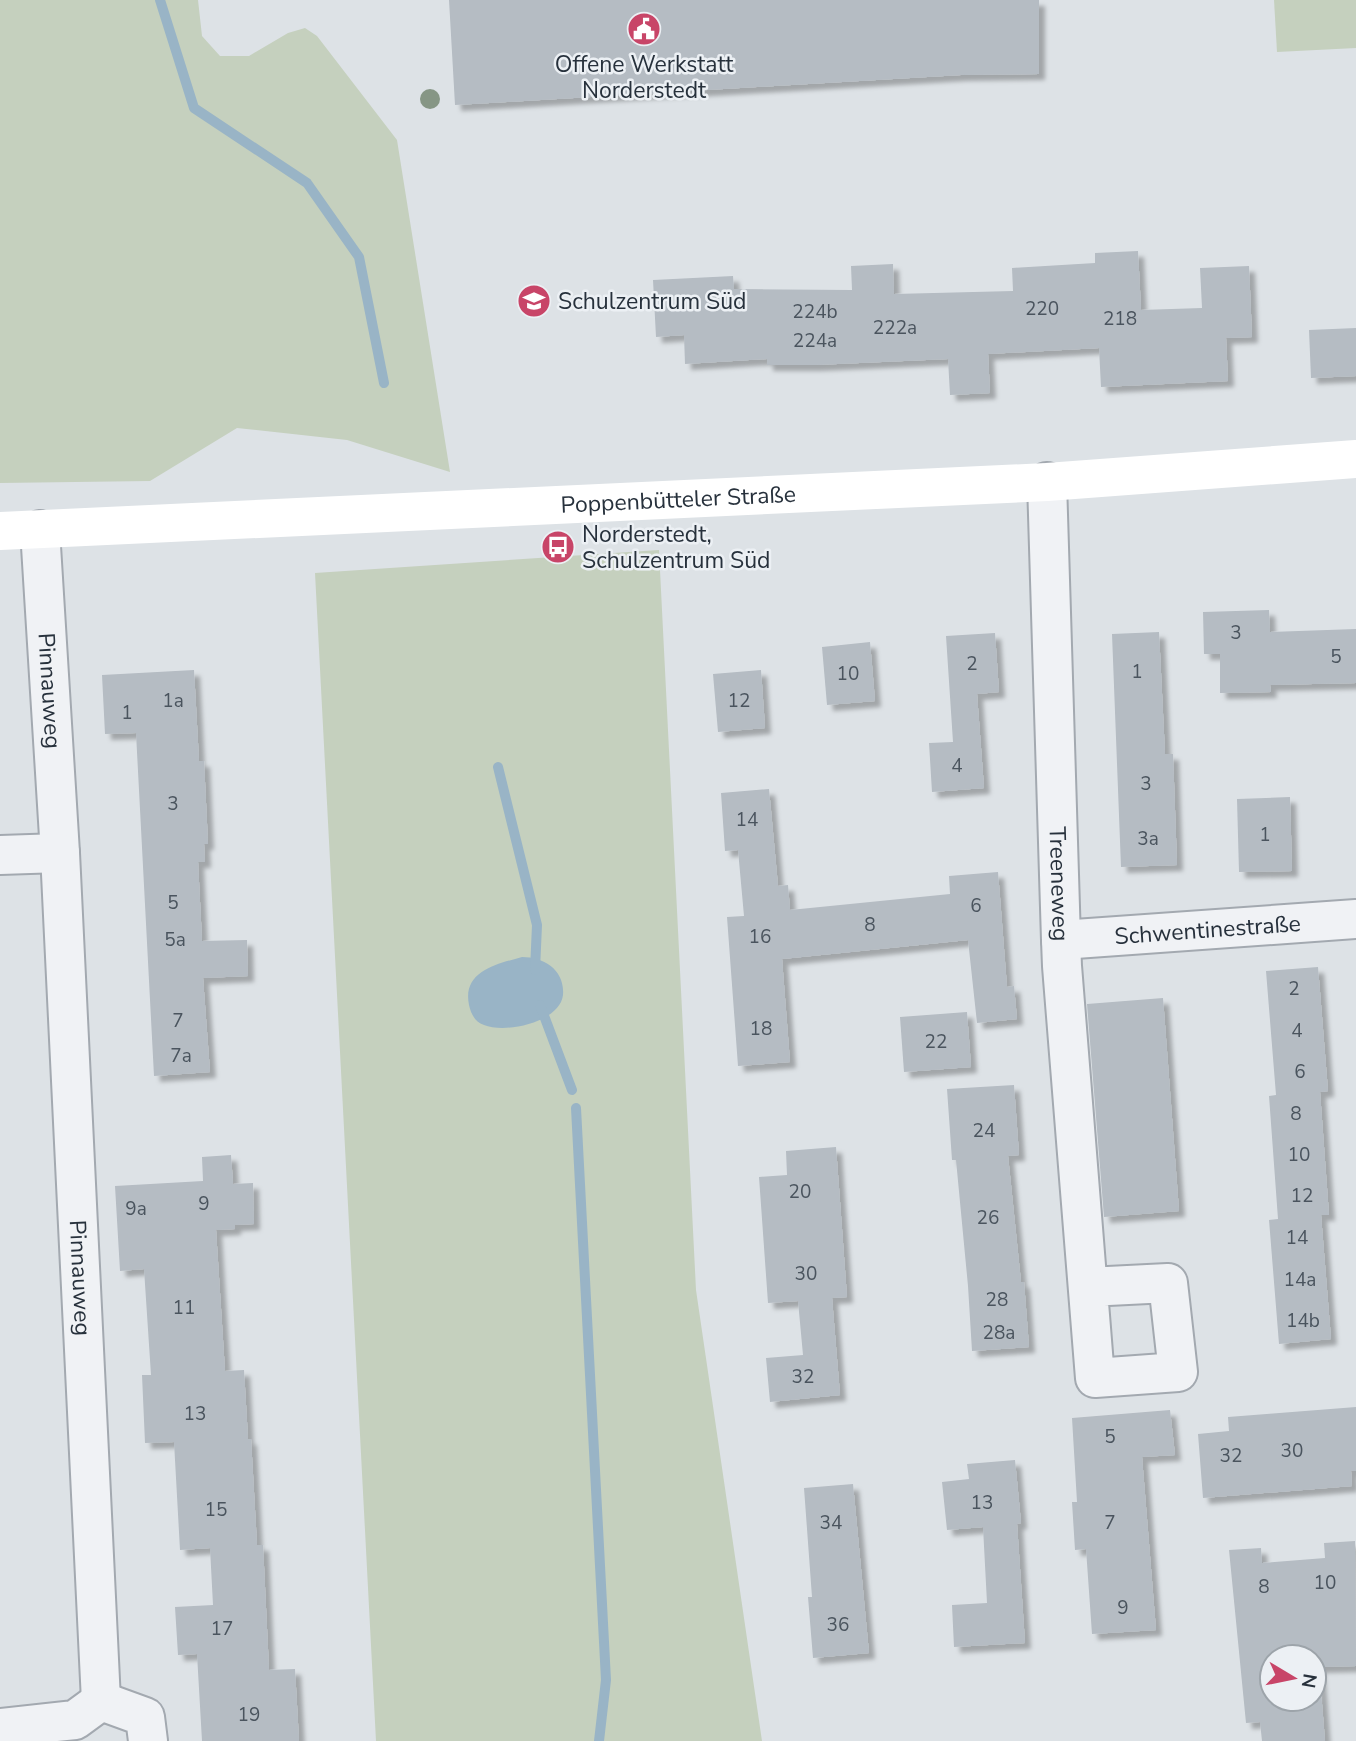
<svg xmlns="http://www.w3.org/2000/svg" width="1356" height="1741" viewBox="0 0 1356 1741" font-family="'Nunito Sans',sans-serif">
<defs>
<filter id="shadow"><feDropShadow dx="6" dy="6" stdDeviation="2" flood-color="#0004"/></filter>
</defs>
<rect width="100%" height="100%" fill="#dde2e6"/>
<!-- green -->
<g fill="#c5d0be">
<polygon points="0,0 198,0 202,36 220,56 249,56 288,33 305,28 317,36 397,140 450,472 347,440 237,428 150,481 0,483"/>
<polygon points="1274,0 1356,0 1356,48 1277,52"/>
<polygon points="659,550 696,1290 762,1741 376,1741 315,573"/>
</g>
<!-- water -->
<path fill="#99b4c6" d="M522 957C544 957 565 970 563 995 560 1022 506 1034 484 1025 475 1022 471 1014 469 1005 462 971 497 964 522 957Z"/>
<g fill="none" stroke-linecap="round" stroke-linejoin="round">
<!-- stream -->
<g stroke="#99b4c6" stroke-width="10">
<polyline points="160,0 194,108 307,183 359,257 384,383"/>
<polyline points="498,767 537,925 535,970"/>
<polyline points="540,1005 572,1090"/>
<polyline points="576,1108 606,1680 599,1741"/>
</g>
</g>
<!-- building -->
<g fill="#b5bcc3" fill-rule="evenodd" filter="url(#shadow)">
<polygon points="449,0 1039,0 1039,74 961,75 455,105"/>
<polygon points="1138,251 1141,310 1202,308 1200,268 1249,266 1252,337 1226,338 1228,381 1101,387 1099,348 988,354 990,393 950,395 948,359 815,365 767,365 767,359 685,364 684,335 656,337 653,280 733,276 734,289 852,290 851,266 893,264 894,294 1013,291 1012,268 1095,263 1095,253"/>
<polygon points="1356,328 1356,376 1311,378 1309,330"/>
<polygon points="1269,610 1270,632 1356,629 1356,683 1270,685 1271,692 1220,693 1220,654 1204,654 1203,612"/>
<polygon points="1159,632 1165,754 1173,754 1177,865 1121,867 1112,634"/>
<polygon points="995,633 999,692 977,694 984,788 932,792 929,743 953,742 946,636"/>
<polygon points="870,642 875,701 827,705 822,647"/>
<polygon points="194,670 199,761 204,761 208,844 204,844 205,862 198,862 202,941 247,940 248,976 203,978 210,1072 154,1076 136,733 105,734 102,675"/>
<polygon points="761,670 765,728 718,732 713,674"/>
<polygon points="769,789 778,886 788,885 790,910 950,894 949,876 998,872 1007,987 1014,986 1017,1019 977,1023 968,940 782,959 790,1062 738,1066 727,917 744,916 738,850 725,851 721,793"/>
<polygon points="1290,797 1292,871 1239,872 1237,799"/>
<polygon points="1318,967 1328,1091 1320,1092 1329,1215 1321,1215 1331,1339 1279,1344 1269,1220 1278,1219 1269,1096 1276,1095 1266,971"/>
<polygon points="1163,998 1179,1211 1104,1217 1087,1004"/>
<polygon points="967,1012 971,1067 904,1072 900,1017"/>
<polygon points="1014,1085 1019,1155 1008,1156 1021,1282 1024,1282 1029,1347 972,1351 968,1286 956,1160 952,1160 947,1089"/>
<polygon points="836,1147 847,1297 832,1298 840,1395 770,1402 766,1358 803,1355 798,1301 768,1303 759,1177 787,1175 786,1151"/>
<polygon points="231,1155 233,1184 253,1183 254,1224 235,1225 235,1229 216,1230 225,1371 244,1370 248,1439 251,1439 257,1545 263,1545 269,1670 295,1669 299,1741 202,1741 197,1654 178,1655 175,1607 213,1605 210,1548 180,1550 174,1442 145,1443 142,1375 151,1375 144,1269 120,1271 115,1186 203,1181 202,1157"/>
<polygon points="1356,1407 1356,1471 1351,1471 1352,1486 1203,1498 1198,1434 1229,1431 1228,1417"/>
<polygon points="1170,1410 1175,1455 1142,1457 1156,1630 1092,1634 1086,1549 1075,1550 1072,1502 1077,1502 1072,1418"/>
<polygon points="1015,1460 1021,1523 1017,1524 1025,1643 954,1647 952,1605 987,1603 983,1527 947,1530 942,1482 969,1479 967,1464"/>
<polygon points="853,1484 869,1653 813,1658 808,1597 812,1597 804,1488"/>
<path d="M1355 1541 1356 1666 1319 1667 1325 1741H1262L1260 1722 1246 1723 1229 1550 1261 1548 1262 1563 1325 1558 1324 1543ZM1272 1657H1314V1699H1272Z"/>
</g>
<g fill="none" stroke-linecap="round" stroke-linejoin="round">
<defs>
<g id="street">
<path id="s1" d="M1047 482 1061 940 1062 966 1095 1378 1178 1372 1168 1283 1088 1287"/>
<path id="s2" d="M40 530 60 853 101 1701"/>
<polyline points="0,855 60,853"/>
<path id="s3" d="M1061 940 1356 919"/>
<polyline points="101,1701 145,1717 148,1741"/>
<polyline points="0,1728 75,1720 101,1701"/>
</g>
</defs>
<!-- street casing -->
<use href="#street" stroke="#a3a9b0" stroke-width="42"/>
<!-- street -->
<use href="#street" stroke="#f0f2f5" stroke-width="38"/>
<!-- secondary -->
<path stroke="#fff" stroke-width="38" id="s4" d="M0 531 1047 482 1356 459"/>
</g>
<!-- trees -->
<circle fill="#869685" cx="430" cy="99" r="10"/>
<!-- icons -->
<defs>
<symbol id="civic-disc" viewBox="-11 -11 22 22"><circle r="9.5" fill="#c84568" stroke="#ecf0f4"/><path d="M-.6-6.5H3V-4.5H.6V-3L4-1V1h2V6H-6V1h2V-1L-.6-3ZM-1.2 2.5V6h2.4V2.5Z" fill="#fff"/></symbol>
<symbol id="school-disc" viewBox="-11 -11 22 22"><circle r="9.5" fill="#c84568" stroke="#ecf0f4"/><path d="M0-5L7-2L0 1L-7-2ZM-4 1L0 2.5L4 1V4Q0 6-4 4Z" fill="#fff"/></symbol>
<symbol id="bus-disc" viewBox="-11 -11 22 22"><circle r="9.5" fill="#c84568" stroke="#ecf0f4"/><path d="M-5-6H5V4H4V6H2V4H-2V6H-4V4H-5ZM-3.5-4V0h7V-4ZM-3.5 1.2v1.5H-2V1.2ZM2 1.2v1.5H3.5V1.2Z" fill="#fff"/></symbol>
</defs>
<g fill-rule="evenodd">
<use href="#civic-disc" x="625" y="10" width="38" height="38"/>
<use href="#school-disc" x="515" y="282" width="38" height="38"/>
<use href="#bus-disc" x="539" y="528" width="38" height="38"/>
</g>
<g text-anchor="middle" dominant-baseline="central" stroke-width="5" stroke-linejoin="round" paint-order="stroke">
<!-- number labels -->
<g font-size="19" fill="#4a545e">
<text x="1042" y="309">220</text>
<text x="815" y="312">224b</text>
<text x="1120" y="319">218</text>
<text x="895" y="328">222a</text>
<text x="815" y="341">224a</text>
<text x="1236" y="633">3</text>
<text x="1336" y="657">5</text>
<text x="972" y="664">2</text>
<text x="1137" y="672">1</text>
<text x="848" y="674">10</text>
<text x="173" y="701">1a</text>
<text x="739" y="701">12</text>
<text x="127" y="713">1</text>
<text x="957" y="766">4</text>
<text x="1146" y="784">3</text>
<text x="173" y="804">3</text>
<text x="747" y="820">14</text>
<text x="1265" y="835">1</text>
<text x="1148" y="839">3a</text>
<text x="173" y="903">5</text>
<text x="976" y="906">6</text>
<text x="870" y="925">8</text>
<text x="760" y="937">16</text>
<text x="175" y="940">5a</text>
<text x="1294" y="989">2</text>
<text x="178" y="1021">7</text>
<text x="761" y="1029">18</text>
<text x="1297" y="1031">4</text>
<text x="936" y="1042">22</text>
<text x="181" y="1056">7a</text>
<text x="1300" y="1072">6</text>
<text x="1296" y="1114">8</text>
<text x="984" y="1131">24</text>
<text x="1299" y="1155">10</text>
<text x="800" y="1192">20</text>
<text x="1302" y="1196">12</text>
<text x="204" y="1204">9</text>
<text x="136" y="1209">9a</text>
<text x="988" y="1218">26</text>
<text x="1297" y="1238">14</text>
<text x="806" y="1274">30</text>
<text x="1300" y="1280">14a</text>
<text x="997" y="1300">28</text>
<text x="184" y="1308">11</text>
<text x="1303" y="1321">14b</text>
<text x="999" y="1333">28a</text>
<text x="803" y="1377">32</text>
<text x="195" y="1414">13</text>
<text x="1110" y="1437">5</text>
<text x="1292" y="1451">30</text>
<text x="1231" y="1456">32</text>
<text x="982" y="1503">13</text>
<text x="216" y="1510">15</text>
<text x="831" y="1523">34</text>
<text x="1110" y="1523">7</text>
<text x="1325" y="1583">10</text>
<text x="1264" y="1587">8</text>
<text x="1123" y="1608">9</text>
<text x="838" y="1625">36</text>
<text x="222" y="1629">17</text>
<text x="249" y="1715">19</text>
</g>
<!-- poi labels -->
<g font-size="23" fill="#27313c" stroke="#ecf0f4" text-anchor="start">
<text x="644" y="64" text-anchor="middle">Offene Werkstatt<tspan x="644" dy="26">Norderstedt</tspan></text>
<text x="558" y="301">Schulzentrum Süd</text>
<text x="582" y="534">Norderstedt,<tspan x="582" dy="26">Schulzentrum Süd</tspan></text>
</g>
<!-- street labels -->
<g font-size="23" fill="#27313c" stroke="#ecf0f4">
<text stroke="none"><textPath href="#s4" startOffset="679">Poppenbütteler Straße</textPath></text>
<text stroke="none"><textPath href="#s2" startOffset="161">Pinnauweg</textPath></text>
<text stroke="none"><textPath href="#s1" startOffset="402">Treeneweg</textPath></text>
<text stroke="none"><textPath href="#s3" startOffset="147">Schwentinestraße</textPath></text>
<text stroke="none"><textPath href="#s2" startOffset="749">Pinnauweg</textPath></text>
</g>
</g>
<!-- north arrow -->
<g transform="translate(1293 1678) rotate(100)"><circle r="33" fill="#ecf0f4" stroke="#9da4aa" stroke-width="2"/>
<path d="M0-5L12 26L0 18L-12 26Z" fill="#c84568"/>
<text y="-10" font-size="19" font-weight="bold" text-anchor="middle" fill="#27313c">N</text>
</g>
</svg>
